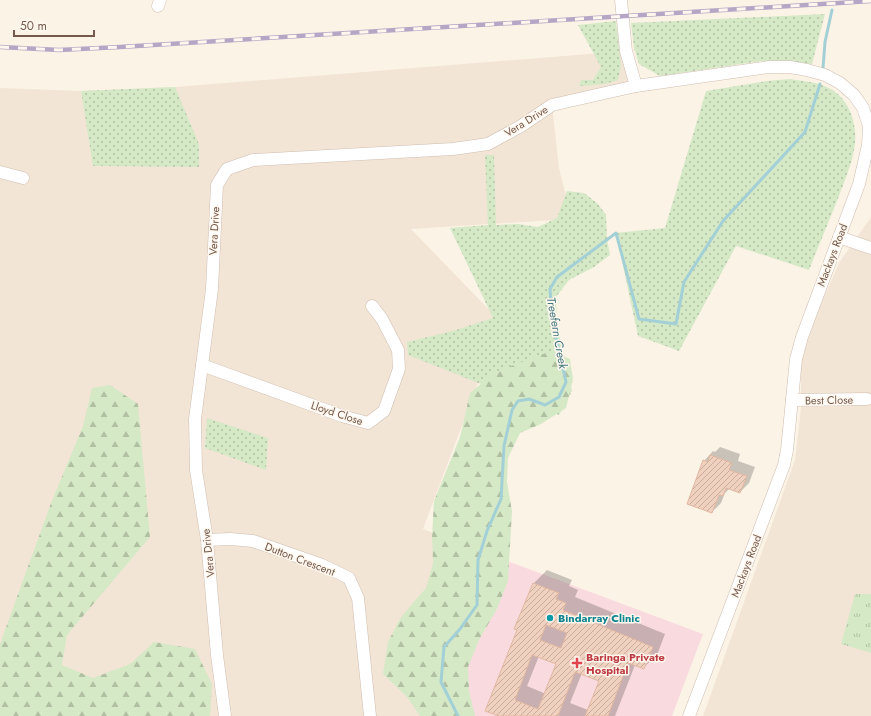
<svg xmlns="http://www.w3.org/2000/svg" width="871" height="716" viewBox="0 0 871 716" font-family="Jost,sans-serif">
<defs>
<pattern id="grass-dots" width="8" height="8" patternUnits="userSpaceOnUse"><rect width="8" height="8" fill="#d5e9c6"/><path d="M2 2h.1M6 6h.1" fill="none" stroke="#b1c0a3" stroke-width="1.8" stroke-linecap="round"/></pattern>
<pattern id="forest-firs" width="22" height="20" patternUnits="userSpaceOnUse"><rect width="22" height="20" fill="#d5e9c6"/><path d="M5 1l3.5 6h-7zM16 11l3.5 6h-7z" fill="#b1c0a3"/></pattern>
<pattern id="park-tufts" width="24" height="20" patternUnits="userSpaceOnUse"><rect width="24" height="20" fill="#d5e9c6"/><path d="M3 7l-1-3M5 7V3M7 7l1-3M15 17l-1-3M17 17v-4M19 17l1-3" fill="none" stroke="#b1c0a3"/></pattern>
<pattern id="building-hatch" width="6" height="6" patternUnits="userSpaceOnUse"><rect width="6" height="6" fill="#f0d1c0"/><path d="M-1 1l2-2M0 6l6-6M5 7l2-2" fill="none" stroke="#c7ad9e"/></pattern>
</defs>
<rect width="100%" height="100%" fill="#fcf3e7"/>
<!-- residential -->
<g fill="#f3e5d6">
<polygon points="626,51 636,86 552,105 559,168 572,219 411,229 501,322 423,529 474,548 455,716 155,716 0,689 0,88 81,91 175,87"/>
<polygon points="871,217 871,716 703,716 795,460 801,408 801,361 818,311 839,263"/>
</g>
<!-- medical -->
<polygon fill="#f9dbdf" points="502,559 703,634 672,716 458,716 450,692"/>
<!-- grass -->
<g fill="url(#grass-dots)">
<polygon points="825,14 812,64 761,61 660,76 639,64 634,48 631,23"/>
<polygon points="616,21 621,66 618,80 605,84 579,86 581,80 593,80 601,67 578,25"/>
<path d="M790 79C803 81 817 82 829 88 849 98 857 123 855 143 853 162 845 179 839 196 829 221 819 245 809 270L736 246 679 351 638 336 616 233 665 228 706 91 767 81Z"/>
<polygon points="175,87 199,144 199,167 93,166 81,91"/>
<polygon points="485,155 494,155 496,225 518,224 538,227 557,218 567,191 584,193 598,204 606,215 607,239 610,255 594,267 569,280 556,297 557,326 572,391 559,415 408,355 407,342 453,331 493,318 450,228 488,225"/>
<polygon points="207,418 268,438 266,470 205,448"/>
</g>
<!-- forest -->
<g fill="url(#forest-firs)">
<polygon points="551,351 570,359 573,379 566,408 541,424 520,433 508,458 507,482 512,511 508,581 497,609 480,638 468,667 469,691 475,716 420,716 407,697 383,674 388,642 401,617 426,588 433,563 432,537 434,501 460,437 470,393 495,372"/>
<polygon points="110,385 138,404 150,537 67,635 62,665 93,678 130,664 154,642 195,649 212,684 210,716 0,716 0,644 51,503 83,426 92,388"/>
</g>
<!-- park -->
<polygon fill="url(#park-tufts)" points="855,594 871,594 871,653 841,644"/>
<!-- shadow -->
<g fill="#0003" fill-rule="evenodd">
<polygon points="720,447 740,454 738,461 755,467 749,483 740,492 730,488 725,493 721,503 712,512 704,461 713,451 715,452"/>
<path d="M547 570 572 580 569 586 578 590 575 597 665 634 657 655 643 668 635 665 615 716H501L518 629 515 628 534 583ZM539 656 557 664 546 694 527 686ZM582 673 600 681 588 710 570 703Z"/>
</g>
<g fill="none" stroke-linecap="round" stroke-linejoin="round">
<!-- stream -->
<g stroke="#a3d0d6" stroke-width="3">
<polyline points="823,68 825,42 832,10"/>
<polyline points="458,716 441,682 444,647 460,629 477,605 478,560 487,531 501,499 504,446 512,410 518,401 529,399 545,405 559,397 566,382 552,318 550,289 557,277 616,233 639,319 676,324 684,282 723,221 805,132 820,84"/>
</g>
</g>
<!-- building -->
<g fill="url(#building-hatch)" stroke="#e2b8a1" fill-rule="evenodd">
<polygon points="710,455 732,463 729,470 747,476 740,493 726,488 723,496 719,495 712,513 687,504 703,460 708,462"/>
<path d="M533 583 559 593 556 599 566 603 563 610 653 647 644 669 628 663 608 716H585L599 681 575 672 558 716H499L485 711 517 630 514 629ZM546 625 567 633 561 648 540 640ZM532 655 556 664 538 709 515 700Z"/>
</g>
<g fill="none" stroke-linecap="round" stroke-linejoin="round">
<defs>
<g id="minor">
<polyline points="621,0 626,51 636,86"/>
<polyline points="158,6 160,0"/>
<polyline points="0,172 23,178"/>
<polyline points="839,237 871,248"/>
<polyline points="202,365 342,416 368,423 384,411 399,369 398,350 382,319 372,306"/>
<polyline points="792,400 867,399"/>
<polyline points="207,540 230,539 253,541 322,565 349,578 358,598 370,716"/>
<polyline points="225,716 217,655 207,540 196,470 195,419 212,289 217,185 227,169 253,160 453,149 488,144 521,126 552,105 636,86 769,67 790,67 807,70 825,75 840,83 854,95 863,108 869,126 868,145 859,184 802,337 796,359 787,450 784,465 689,716"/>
</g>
</defs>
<!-- minor casing -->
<use href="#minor" stroke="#cfbdb0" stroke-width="13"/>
<!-- minor -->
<use href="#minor" stroke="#fff" stroke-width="12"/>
<defs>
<polyline id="rail" points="0,47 59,50 120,47 871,1"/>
</defs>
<!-- rail casing -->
<use href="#rail" stroke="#b6a6c5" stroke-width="4.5"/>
<!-- rail -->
<use href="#rail" stroke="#fef7ee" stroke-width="3" stroke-dasharray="9" stroke-linecap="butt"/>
</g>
<!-- markers -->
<circle fill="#0f9aa8" stroke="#fef7ee" stroke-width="1.5" cx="550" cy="618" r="4"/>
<path fill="#e0444e" stroke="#fef7ee" stroke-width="1.5" d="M575 657h4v4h4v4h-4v4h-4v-4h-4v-4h4z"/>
<g text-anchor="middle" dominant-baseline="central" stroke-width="3" stroke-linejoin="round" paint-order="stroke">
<!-- street labels -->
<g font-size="11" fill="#75594c" stroke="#fef7ee">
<text transform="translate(526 121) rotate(-32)">Vera Drive</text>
<text transform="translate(214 231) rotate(-87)">Vera Drive</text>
<text transform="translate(832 255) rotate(-69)">Mackays Road</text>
<text transform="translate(829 400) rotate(-1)">Best Close</text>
<text transform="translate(337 413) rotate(18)">Lloyd Close</text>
<text transform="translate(208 553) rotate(-96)">Vera Drive</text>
<text transform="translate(300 559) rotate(21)">Dutton Crescent</text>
<text transform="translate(746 566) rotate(-69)">Mackays Road</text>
</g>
<!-- culture labels -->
<g font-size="11" font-weight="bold" fill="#0d838f" stroke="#fef7ee" text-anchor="start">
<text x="558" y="618">Bindarray Clinic</text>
</g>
<!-- health labels -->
<g font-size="11" font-weight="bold" fill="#be3a42" stroke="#fef7ee" text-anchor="start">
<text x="586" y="657">Baringa Private<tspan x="586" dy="13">Hospital</tspan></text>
</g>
<!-- water labels -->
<g font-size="12" font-style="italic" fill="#437880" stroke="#fef7ee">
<text transform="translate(557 333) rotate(80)">Treefern Creek</text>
</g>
</g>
<!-- scale -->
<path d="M14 30v6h80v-6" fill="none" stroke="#75594c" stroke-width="2"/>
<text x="20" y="30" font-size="12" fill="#75594c" stroke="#fef7ee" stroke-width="3" paint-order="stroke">50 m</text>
</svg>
